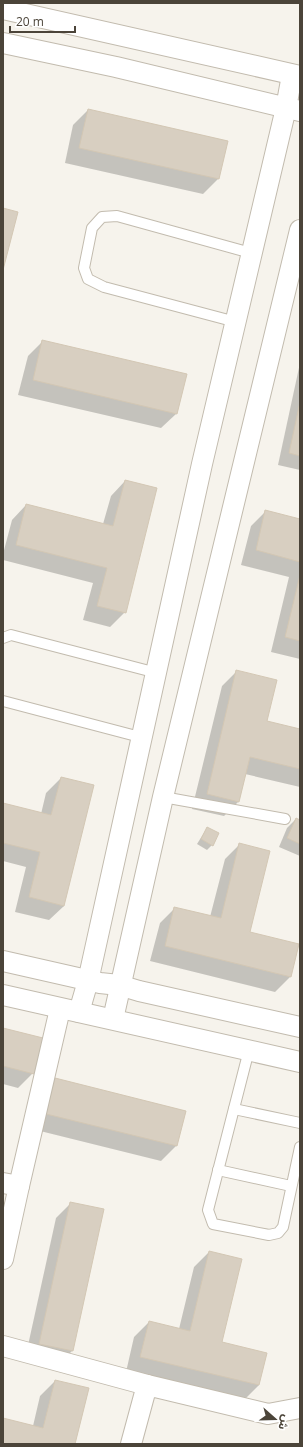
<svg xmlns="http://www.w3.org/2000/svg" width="303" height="1447" viewBox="0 0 303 1447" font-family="'Open Sans','Noto Sans Arabic',sans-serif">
<rect width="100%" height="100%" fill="#f6f3ec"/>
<!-- shadow -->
<g fill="#0003">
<polygon points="88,110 227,141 218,179 203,194 65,163 73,125"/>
<polygon points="43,341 176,414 161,428 18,395 28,356"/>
<polygon points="300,363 300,470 278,465"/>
<polygon points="125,481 125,612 110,627 83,620 93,583 3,560 3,554 12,520 26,505 103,524 111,496"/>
<polygon points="266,511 300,520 300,659 271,652 289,577 241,565 251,526"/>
<polygon points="237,671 265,722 300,730 300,787 245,774 239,801 224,816 192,809 222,686"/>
<polygon points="61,778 64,906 49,920 15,912 26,867 3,861 3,804 41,814 46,793"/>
<polygon points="296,819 300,821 300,856 279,847 287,828"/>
<polygon points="207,828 212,845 207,850 197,844"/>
<polygon points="240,844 249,933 297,945 290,977 275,992 150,961 160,923 175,908 210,917 225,859"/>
<polygon points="3,1029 33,1073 18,1088 3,1084"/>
<polygon points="55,1079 185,1111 176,1146 161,1161 32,1129 41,1094"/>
<polygon points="71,1203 103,1210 72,1351 57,1366 25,1359 56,1218"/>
<polygon points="209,1252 220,1343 259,1385 244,1400 126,1372 134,1337 149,1322 179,1329 194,1267"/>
<polygon points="55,1381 74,1444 3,1444 3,1419 33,1426 40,1396"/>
</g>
<!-- building -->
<g fill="#d8cfc1" stroke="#d3c7b4">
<polygon points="88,109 228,141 219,179 79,148"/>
<polygon points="3,208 18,212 3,270"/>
<polygon points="42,340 187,374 177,414 33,380"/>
<polygon points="300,402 300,456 289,453"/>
<polygon points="125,480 157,488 126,613 97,606 107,568 16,545 26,504 113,526"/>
<polygon points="265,510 300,519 300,562 256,550"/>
<polygon points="300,575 300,641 285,637"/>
<polygon points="236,670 277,680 267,721 300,729 300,769 250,757 239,802 207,794"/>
<polygon points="61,777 94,785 64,906 29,897 40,852 3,843 3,803 51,815"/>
<polygon points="296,818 300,820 300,844 287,838"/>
<polygon points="207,827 219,833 213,846 201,839"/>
<polygon points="239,843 270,851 250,932 299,944 291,977 165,946 174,907 221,918"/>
<polygon points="3,1028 43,1038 34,1074 3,1066"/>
<polygon points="55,1078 186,1111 177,1146 46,1114"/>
<polygon points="70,1202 104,1209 73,1351 39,1344"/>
<polygon points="209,1251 242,1259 222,1342 267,1353 259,1385 140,1357 149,1321 190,1331"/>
<polygon points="55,1380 89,1388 75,1444 3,1444 3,1418 43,1428"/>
</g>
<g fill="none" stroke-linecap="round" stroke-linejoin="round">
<defs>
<g id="lane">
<polyline points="236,322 104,287 88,279 84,268 92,228 102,217 117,216 251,253"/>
<polyline points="3,638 11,635 157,673"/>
<polyline points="3,701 140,737"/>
<polyline points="163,797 285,819"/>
<polyline points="249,1050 208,1210 213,1224 269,1235 278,1233 283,1227 300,1147"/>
<polyline points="234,1109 300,1123"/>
<polyline points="218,1170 291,1186"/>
</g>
<g id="street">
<polyline points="3,9 300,76"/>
<polyline points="3,43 116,67 300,111"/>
<polyline points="3,961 100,983 119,985 139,991 300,1027"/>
<polyline points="3,995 300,1062"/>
<polyline points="79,1012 88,981 202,464 286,108 292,75"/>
<polyline points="113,1019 163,797 300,230"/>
<polyline points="3,1183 19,1186 3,1259"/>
<polyline points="19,1186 60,1009"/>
<polyline points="3,1346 147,1385"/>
<polyline points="131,1444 147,1385 268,1414 300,1408"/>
</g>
</defs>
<!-- lane casing -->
<use href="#lane" stroke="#c2bbae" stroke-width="12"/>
<!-- street casing -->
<use href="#street" stroke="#c2bbae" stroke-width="22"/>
<!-- lane -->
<use href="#lane" stroke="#fff" stroke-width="10"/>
<!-- street -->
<use href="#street" stroke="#fff" stroke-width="20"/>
</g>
<!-- border -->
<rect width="303" height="1447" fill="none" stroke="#4b4439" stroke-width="8"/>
<!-- north arrow -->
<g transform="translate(275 1419) rotate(110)" stroke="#ffffff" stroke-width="3" paint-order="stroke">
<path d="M0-3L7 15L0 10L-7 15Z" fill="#4b4439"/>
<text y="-6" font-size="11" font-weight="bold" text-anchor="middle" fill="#4b4439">ش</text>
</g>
<!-- scale -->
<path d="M10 26v6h65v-6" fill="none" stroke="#4b4439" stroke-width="2"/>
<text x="16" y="26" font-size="12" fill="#4b4439" stroke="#ffffff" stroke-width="3" paint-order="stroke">20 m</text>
</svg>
